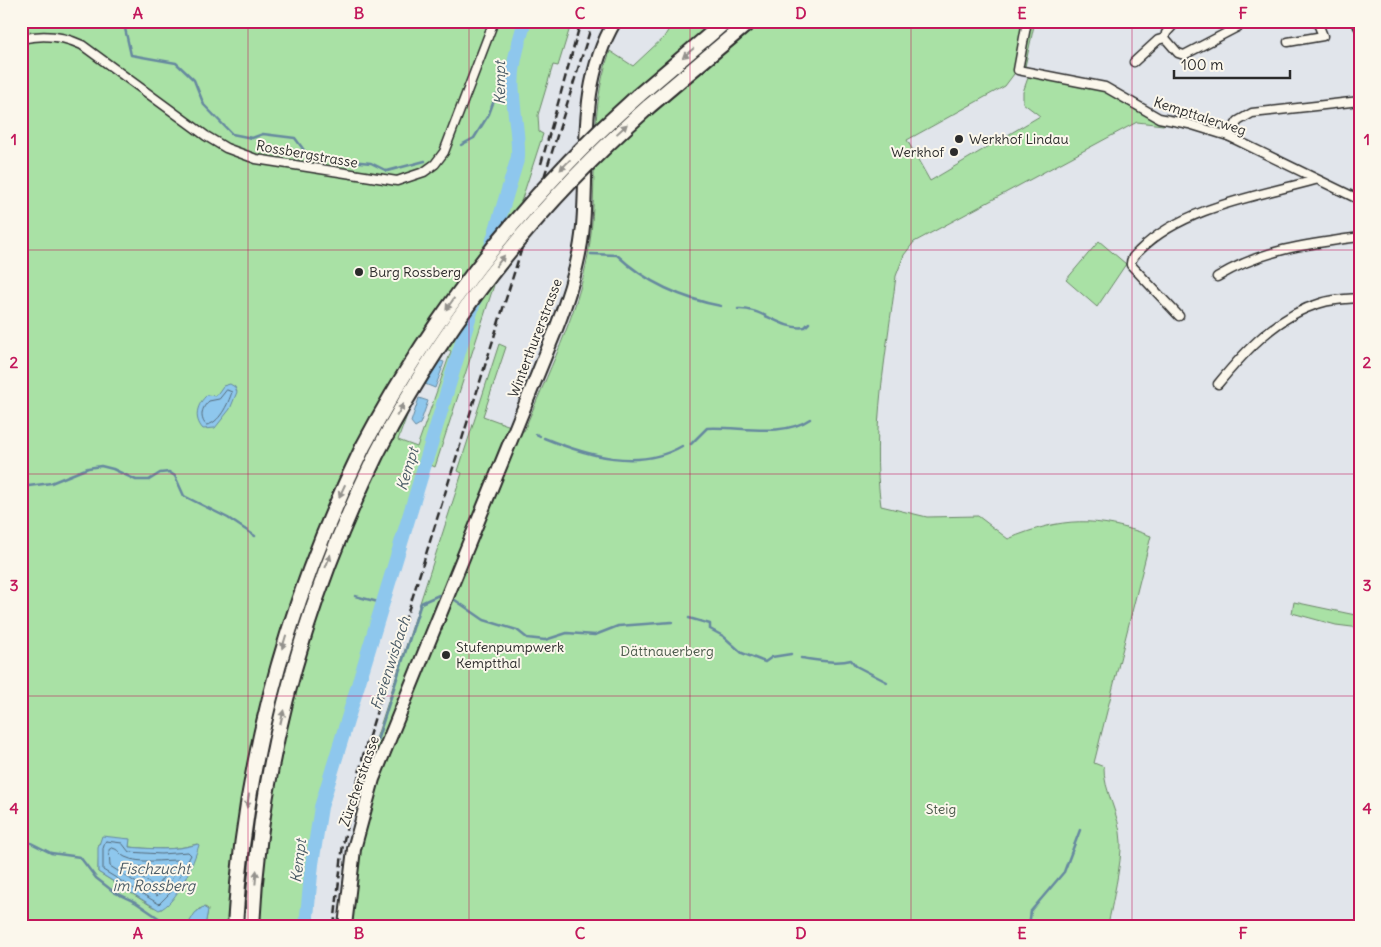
<svg xmlns="http://www.w3.org/2000/svg" width="1381" height="947" viewBox="0 0 1381 947" font-family="Delius,sans-serif">
<rect width="100%" height="100%" fill="#e1e5eb"/>
<filter id="ink" filterUnits="userSpaceOnUse"><feTurbulence type="fractalNoise" baseFrequency=".02" numOctaves="2"/><feDisplacementMap in="SourceGraphic" scale="10" xChannelSelector="R" yChannelSelector="G"/><feConvolveMatrix kernelMatrix="1 2 1 2 8 2 1 2 1" color-interpolation-filters="sRGB"/></filter>
<g filter="url(#ink)">
<!-- green -->
<g fill="#a9e1a5" stroke="#6a8668" fill-rule="evenodd">
<path d="M21 21H572L558 66 553 65 538 115 539 132 543 134 435 467 420 460 385 601 327 805 315 872 313 926H205L208 909 205 907 199 909 187 926H21ZM433 344 451 351 417 447 398 440ZM129 839V847C152 849 174 851 197 844L183 882 162 909 153 907 98 872 99 843Z"/>
<path d="M674 21H1035L1024 71 1017 70 1005 86 907 140 930 181 1040 116 1023 103V92L1030 72 1105 87 1170 121 1163 125 1137 122 914 242 904 255 896 276C887 351 870 431 881 506L927 517 978 516 1008 539C1061 517 1098 516 1151 536L1094 763 1104 767C1103 790 1120 814 1121 842 1122 863 1112 903 1108 926H345L347 901 381 758 372 755 375 742 462 473 458 471 499 344 506 347 483 416 524 431C547 374 577 316 588 255 600 187 586 118 610 51L633 66 664 37Z"/>
<polygon points="1099,241 1126,264 1097,307 1066,280"/>
<polygon points="1294,602 1360,616 1360,628 1336,625 1292,613"/>
</g>
<!-- water -->
<g fill="#8ec7ed" stroke="#66899f">
<polygon points="434,359 444,362 442,368 440,368 442,369 435,388 425,384"/>
<path d="M230 384 235 387 237 392 230 409 215 428 203 429C193 418 197 404 207 395L216 396 223 386Z"/>
<polygon points="419,398 428,401 420,424 415,427 411,422"/>
<path d="M102 836 130 839 129 847C153 849 175 851 198 844L199 845C194 862 177 904 159 910L98 872V848Z"/>
<polygon points="203,907 208,910 205,926 187,926 195,913"/>
</g>
<g fill="none" stroke-linecap="round" stroke-linejoin="round">
<!-- shore -->
<g stroke="#536979" stroke-width="1">
<path d="M227 390 232 392C228 404 219 424 206 425 199 417 202 407 209 401L219 399Z"/>
<polygon points="106,841 122,843 129,852 161,854 188,852 191,855 172,891 159,904 103,870 103,849"/>
<path d="M112 848C119 849 119 854 125 857 139 864 163 860 178 860L181 863 167 887 157 896 110 866 109 850Z"/>
<polygon points="131,866 166,868 168,871 156,887 129,870 128,867"/>
</g>
<!-- stream -->
<g stroke="#66899f" stroke-width="2.5">
<polyline points="109,21 112,24 124,24 131,55 176,63 194,80 204,105 232,134 252,138 263,134 295,138 309,157 371,163 387,171 425,161"/>
<polyline points="461,145 474,138 489,114 496,95 512,93"/>
<path d="M591 254 617 255C645 282 683 299 721 306"/>
<path d="M738 309C761 307 782 331 805 327L809 323"/>
<polyline points="536,434 540,436"/>
<path d="M544 438C588 456 639 471 682 446"/>
<path d="M691 444 707 428C739 426 782 438 810 419"/>
<polyline points="21,487 51,483 88,468 101,466 113,469 136,480 149,480 160,473 169,472 175,476 184,496 228,518 255,536"/>
<polyline points="355,596 382,603"/>
<polyline points="455,600 484,620 517,630 527,638 545,640 567,633 595,635 618,626 672,622"/>
<polyline points="689,618 710,624 710,629 723,636 742,653 765,662 772,657 791,654"/>
<path d="M801 658C816 660 837 664 851 660L856 666 887 682"/>
<polyline points="342,735 348,736"/>
<polyline points="373,744 376,744 421,603 439,595"/>
<polyline points="21,838 51,853 80,857 96,878 114,892 135,902 166,923 188,924"/>
<polyline points="1029,926 1031,911 1064,872 1080,830"/>
</g>
<!-- river -->
<path stroke="#8ec7ed" stroke-width="14" d="M306 926 312 864 321 807 518 157C519 135 514 116 513 94 510 69 518 45 525 21"/>
<defs>
<g id="street">
<polyline points="1027,21 1018,70 1105,87 1159,118 1189,124 1228,136 1360,200"/>
<polyline points="1165,38 1178,53 1184,55 1249,21"/>
<path d="M21 39C42 34 63 36 82 45L206 136 226 148 256 159 397 181 424 172 435 164 444 152 494 21"/>
<polyline points="1288,42 1323,36 1317,21"/>
<polyline points="1134,62 1158,40 1165,38 1166,33 1177,21"/>
<polyline points="1228,136 1238,121 1252,113 1360,101"/>
<path d="M1217 277C1264 249 1307 244 1360 237"/>
<path d="M1179 316 1131 265C1130 258 1136 254 1140 250 1183 207 1258 196 1315 180"/>
<path d="M1218 384C1245 351 1278 315 1321 303 1333 299 1347 299 1360 298"/>
</g>
<polyline id="secondary" points="1358,21 1360,26"/>
<path id="primary" d="M345 926 354 849 373 779 556 329C569 296 580 262 583 226 589 156 577 85 615 21"/>
<g id="highway">
<polyline points="638,96 726,21"/>
<polyline points="648,107 750,21"/>
<path d="M235 926C244 757 289 598 363 447"/>
<path d="M252 926C260 761 304 602 377 453"/>
</g>
</defs>
<!-- street casing -->
<use href="#street" stroke="#2b2b2b" stroke-width="11"/>
<!-- secondary casing -->
<use href="#secondary" stroke="#2b2b2b" stroke-width="15"/>
<!-- primary casing -->
<use href="#primary" stroke="#2b2b2b" stroke-width="16"/>
<!-- highway casing -->
<use href="#highway" stroke="#2b2b2b" stroke-width="18"/>
<!-- street -->
<use href="#street" stroke="#fbf7ec" stroke-width="8"/>
<!-- secondary -->
<use href="#secondary" stroke="#fbf7ec" stroke-width="11"/>
<!-- primary -->
<use href="#primary" stroke="#fbf7ec" stroke-width="12"/>
<!-- highway -->
<use href="#highway" stroke="#fbf7ec" stroke-width="14"/>
<!-- rail -->
<g stroke="#2b2b2b" stroke-width="2.5" stroke-dasharray="8 4" stroke-linecap="butt">
<polyline points="541,164 581,21"/>
<polyline points="334,926 343,844 364,752 593,21"/>
</g>
<defs>
<g id="highway-bridge">
<path d="M363 447C434 313 525 196 638 96"/>
<path d="M377 453C445 321 536 206 648 107"/>
</g>
</defs>
<!-- highway-bridge casing -->
<use href="#highway-bridge" stroke="#2b2b2b" stroke-width="18" stroke-linecap="butt"/>
<!-- highway-bridge -->
<use href="#highway-bridge" stroke="#fbf7ec" stroke-width="14"/>
</g>
<!-- one-way arrows -->
<defs><path id="oneway-solid" d="M-6-.8H1V-3.2L6.5 0L1 3.2V.8H-6Z" transform="scale(1.25)"/></defs>
<g fill="#93918c">
<use href="#oneway-solid" transform="translate(688 53) rotate(140)"/>
<use href="#oneway-solid" transform="translate(622 129) rotate(-43)"/>
<use href="#oneway-solid" transform="translate(565 165) rotate(134)"/>
<use href="#oneway-solid" transform="translate(500 261) rotate(-52)"/>
<use href="#oneway-solid" transform="translate(450 304) rotate(125)"/>
<use href="#oneway-solid" transform="translate(400 410) rotate(-60)"/>
<use href="#oneway-solid" transform="translate(342 491) rotate(115)"/>
<use href="#oneway-solid" transform="translate(328 561) rotate(-69)"/>
<use href="#oneway-solid" transform="translate(284 642) rotate(107)"/>
<use href="#oneway-solid" transform="translate(282 717) rotate(-77)"/>
<use href="#oneway-solid" transform="translate(248 801) rotate(99)"/>
<use href="#oneway-solid" transform="translate(256 877) rotate(-85)"/>
</g>
</g>
<!-- grid -->
<path fill="none" stroke="#c2185b" stroke-width="1" stroke-opacity="0.55" d="M248 21V926M469 21V926M690 21V926M911 21V926M1132 21V926M21 250H1360M21 474H1360M21 696H1360"/>
<!-- markers -->
<g fill="#2b2b2b" stroke="#fbf7ec" stroke-width="2">
<circle cx="959" cy="139" r="5"/>
<circle cx="954" cy="152" r="5"/>
<circle cx="359" cy="272" r="5"/>
<circle cx="446" cy="655" r="5"/>
</g>
<g text-anchor="middle" dominant-baseline="central" stroke-width="4" stroke-linejoin="round" paint-order="stroke">
<!-- street labels -->
<g font-size="14" fill="#2b2b2b" stroke="#fbf7ec">
<text transform="translate(1200 116) rotate(18)">Kempttalerweg</text>
<text transform="translate(307 154) rotate(10)">Rossbergstrasse</text>
<text transform="translate(535 338) rotate(-69)">Winterthurerstrasse</text>
<text transform="translate(359 781) rotate(-71)">Zürcherstrasse</text>
</g>
<!-- poi labels -->
<g font-size="14" fill="#2b2b2b" stroke="#fbf7ec" text-anchor="start">
<text x="969" y="139">Werkhof Lindau</text>
<text x="944" y="152" text-anchor="end">Werkhof</text>
<text x="369" y="272">Burg Rossberg</text>
<text x="456" y="647">Stufenpumpwerk<tspan x="456" dy="16">Kemptthal</tspan></text>
</g>
<!-- park labels -->
<g font-size="14" fill="#4a584a" stroke="#fbf7ec">
<text x="667" y="651">Dättnauerberg</text>
<text x="941" y="809">Steig</text>
</g>
<!-- water labels -->
<g font-size="15" font-style="italic" fill="#495a65" stroke="#fbf7ec">
<text transform="translate(499 83) rotate(-90)">Kempt</text>
<text transform="translate(407 469) rotate(-73)">Kempt</text>
<text transform="translate(390 663) rotate(-72)">Freienwisbach</text>
<text transform="translate(298 861) rotate(-83)">Kempt</text>
<text x="154" y="868">Fischzucht<tspan x="154" dy="17">im Rossberg</tspan></text>
</g>
</g>
<!-- margin -->
<rect width="1381" height="947" fill="none" stroke="#fbf7ec" stroke-width="55"/>
<!-- scale -->
<path d="M1174 70v8h116v-8" fill="none" stroke="#2b2b2b" stroke-width="2.5"/>
<text x="1181" y="70" font-size="15" fill="#2b2b2b" stroke="#fbf7ec" stroke-width="4" paint-order="stroke">100 m</text>
<rect x="28" y="28" width="1326" height="892" fill="none" stroke="#c2185b" stroke-width="2"/>
<g font-size="16" text-anchor="middle" font-weight="bold" fill="#c2185b">
<text x="138" y="19">A</text>
<text x="359" y="19">B</text>
<text x="580" y="19">C</text>
<text x="801" y="19">D</text>
<text x="1022" y="19">E</text>
<text x="1243" y="19">F</text>
<text x="14" y="145">1</text>
<text x="1367" y="145">1</text>
<text x="14" y="368">2</text>
<text x="1367" y="368">2</text>
<text x="14" y="591">3</text>
<text x="1367" y="591">3</text>
<text x="14" y="814">4</text>
<text x="1367" y="814">4</text>
<text x="138" y="939">A</text>
<text x="359" y="939">B</text>
<text x="580" y="939">C</text>
<text x="801" y="939">D</text>
<text x="1022" y="939">E</text>
<text x="1243" y="939">F</text>
</g>
</svg>
